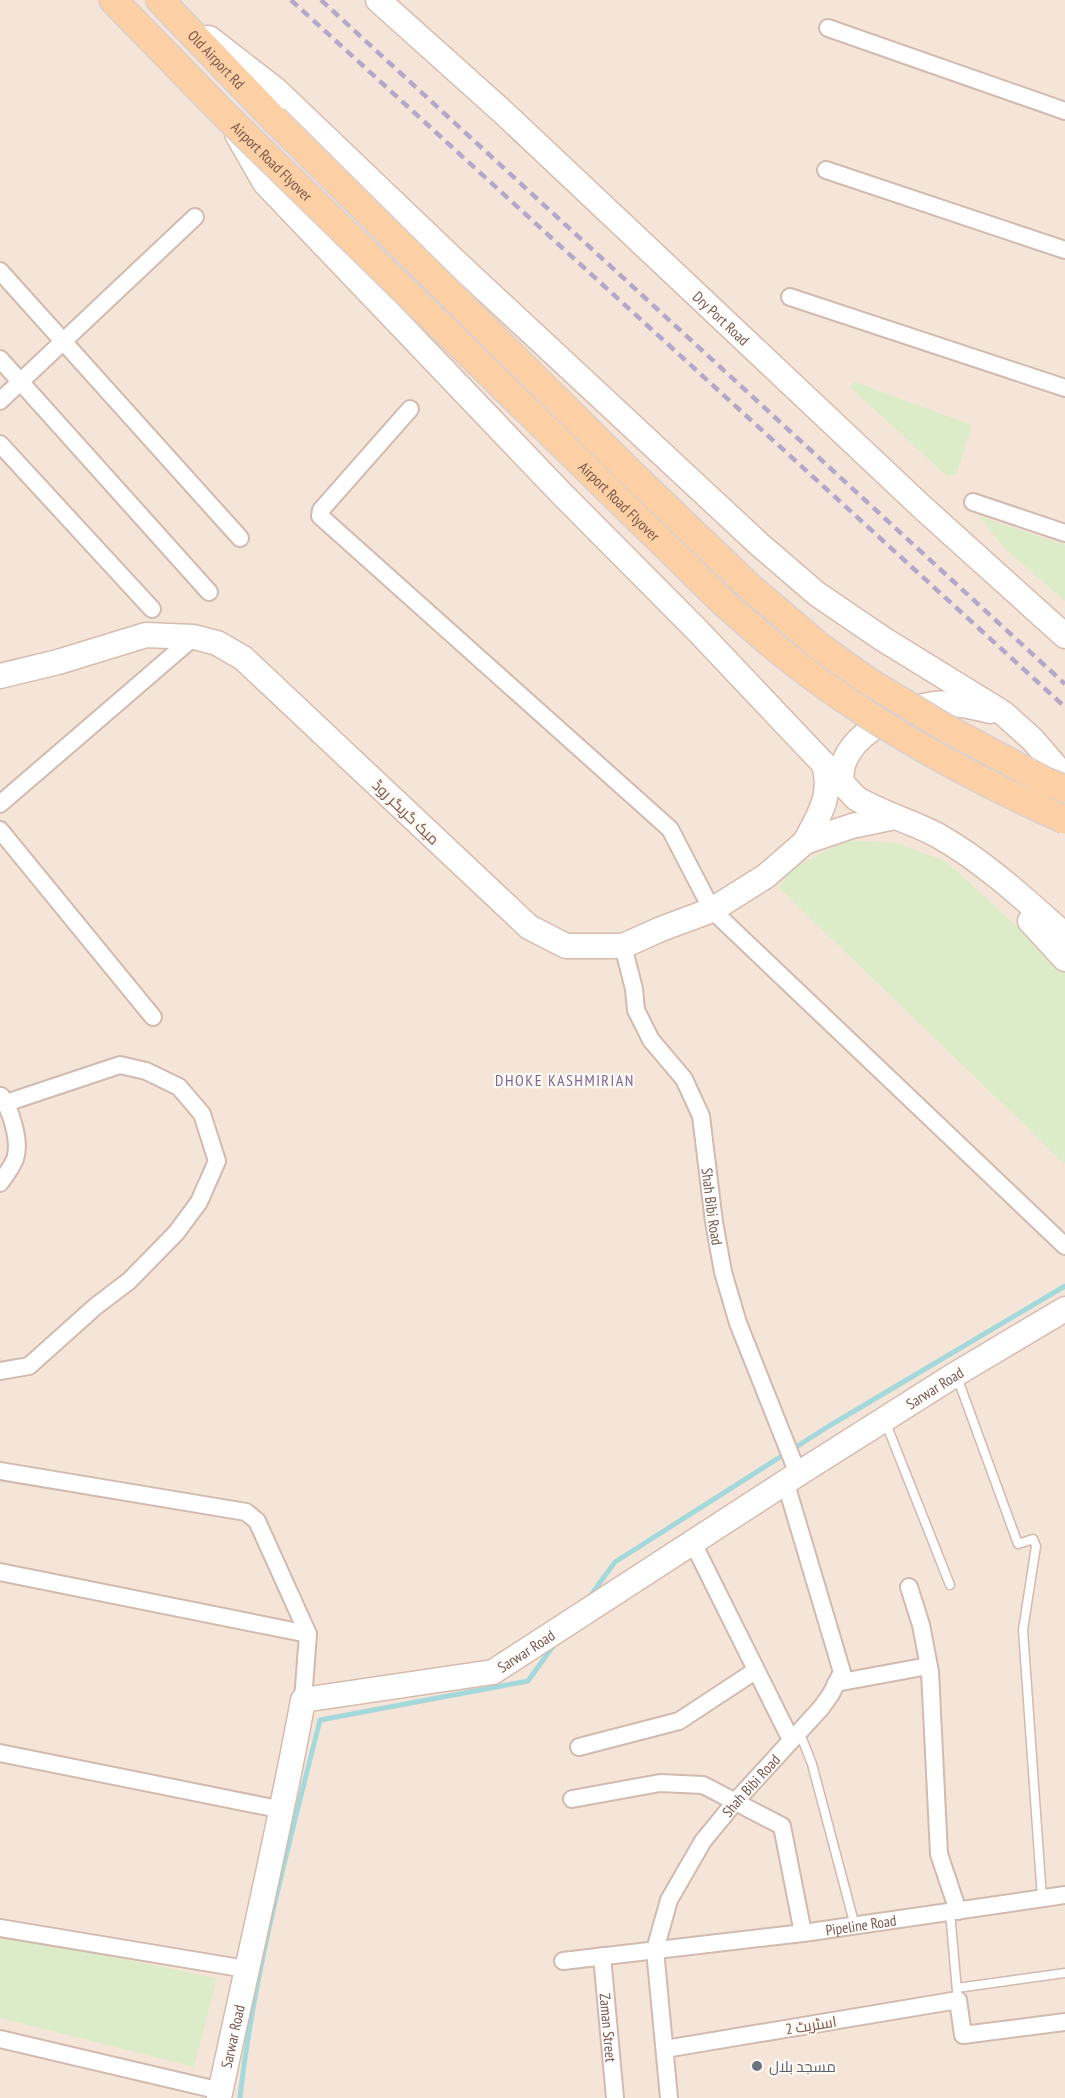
<svg xmlns="http://www.w3.org/2000/svg" width="1065" height="2098" viewBox="0 0 1065 2098" font-family="'PT Sans Narrow',Cairo,sans-serif">
<rect width="100%" height="100%" fill="#fdf4eb"/>
<!-- residential -->
<rect fill="#f5e5d9" x="0" y="0" width="1065" height="2098"/>
<!-- green -->
<g fill="#dcecc8">
<polygon points="855,382 972,425 957,474 947,476 850,387"/>
<polygon points="979,516 1065,545 1065,601 1005,549"/>
<polygon points="846,840 897,843 947,862 1065,971 1065,1164 779,888 790,870"/>
<polygon points="0,1934 217,1978 194,2067 0,2018"/>
</g>
<g fill="none" stroke-linecap="round" stroke-linejoin="round">
<!-- stream -->
<g stroke="#a4d9db" stroke-width="5">
<polyline points="588,1599 615,1562 829,1426 1065,1286"/>
<path d="M240 2098C254 1970 289 1845 320 1720L528 1681 554 1645"/>
</g>
<defs>
<g id="lane">
<polyline points="957,1377 1018,1544 1033,1539 1036,1546 1023,1630 1042,1898"/>
<polyline points="885,1421 950,1585"/>
<polyline points="799,1731 812,1764 855,1926"/>
<polyline points="950,1912 957,1991"/>
<polyline points="957,1988 1065,1973"/>
</g>
<g id="street">
<polyline points="828,28 1065,111"/>
<polyline points="826,170 1065,250"/>
<polyline points="0,271 240,538"/>
<polyline points="790,297 1065,388"/>
<polyline points="0,359 209,592"/>
<polyline points="0,401 195,217"/>
<polyline points="410,409 321,510 320,516 670,829 712,910 1065,1246"/>
<polyline points="0,444 152,609"/>
<polyline points="973,502 1065,533"/>
<polyline points="0,804 194,637"/>
<polyline points="0,830 153,1017"/>
<path id="s1" d="M623 946 634 989 636 1010 651 1040 684 1079 701 1116 714 1222 723 1272 738 1323 798 1474"/>
<path d="M0 1183C5 1176 12 1167 15 1159 21 1142 11 1110 1 1096"/>
<polyline points="0,1371 29,1366 96,1306 129,1281 176,1233 199,1202 217,1161 202,1114 179,1087 146,1071 120,1065 6,1103"/>
<polyline points="0,1471 246,1512 257,1521 308,1634 303,1700"/>
<polyline points="693,1543 791,1740"/>
<polyline points="0,1572 308,1634"/>
<polyline points="909,1587 921,1625 930,1672 939,1854 958,1911"/>
<polyline points="836,1683 928,1666"/>
<polyline points="579,1747 679,1721 755,1671"/>
<polyline points="0,1753 283,1810"/>
<polyline points="572,1799 660,1783 703,1785 782,1826 803,1933"/>
<polyline points="0,1928 246,1969"/>
<path id="s2" d="M602 1956 615 2098"/>
<path id="s3" d="M563 1961 803 1933 1065 1895"/>
<polyline points="0,2039 221,2091"/>
<polyline points="665,2049 958,2000 963,2035 1065,2022"/>
<path id="s4" d="M669 2098 655 1950 669 1900 703 1841 735 1802 821 1708 831 1694 842 1672 786 1484"/>
</g>
<g id="secondary">
<path id="s5" d="M378 0 505 114 923 508 1065 636"/>
<polyline points="209,38 276,90 457,263 760,545 817,594 883,639 1003,713 1033,740 1057,768 1065,787"/>
<path d="M237 134 265 183 559 491 697 630 856 798C882 814 911 821 937 835 985 862 1024 899 1065 935"/>
<polyline points="0,676 58,662 146,635 194,637 217,643 243,658 529,927 566,946 623,946 661,929 712,910 766,876 805,842 852,826 895,817"/>
<path d="M842 784C835 739 898 709 935 704 952 702 973 707 990 711"/>
<path d="M805 842C819 816 833 795 824 764"/>
<polyline points="1030,921 1065,959"/>
<path id="s6" d="M219 2098C247 1965 279 1833 303 1700L493 1672 798 1474 956 1374 1065 1309"/>
</g>
<g id="primary">
<polyline points="113,0 225,115"/>
<path id="s7" d="M160 0 274 119"/>
</g>
</defs>
<!-- lane casing -->
<use href="#lane" stroke="#d1baaf" stroke-width="11"/>
<!-- street casing -->
<use href="#street" stroke="#d1baaf" stroke-width="20"/>
<!-- secondary casing -->
<use href="#secondary" stroke="#d6bcaf" stroke-width="27"/>
<!-- primary casing -->
<use href="#primary" stroke="#dad0cd" stroke-width="30"/>
<!-- lane -->
<use href="#lane" stroke="#fff" stroke-width="8"/>
<!-- street -->
<use href="#street" stroke="#fff" stroke-width="16"/>
<!-- secondary -->
<use href="#secondary" stroke="#fff" stroke-width="24"/>
<!-- primary -->
<use href="#primary" stroke="#fcd0a4" stroke-width="27"/>
<!-- rail -->
<g stroke="#b5a7c9" stroke-width="4.5" stroke-dasharray="9 6" stroke-linecap="butt">
<polyline points="291,0 1065,707"/>
<polyline points="321,0 1065,684"/>
</g>
<defs>
<g id="primary-bridge">
<path id="s8" d="M225 115 723 602C748 624 773 647 800 667 879 728 974 779 1065 820"/>
<polyline points="274,119 634,476 750,587 819,646 868,681 946,728 1045,781 1065,789"/>
</g>
</defs>
<!-- primary-bridge casing -->
<use href="#primary-bridge" stroke="#dad0cd" stroke-width="30" stroke-linecap="butt"/>
<!-- primary-bridge -->
<use href="#primary-bridge" stroke="#fcd0a4" stroke-width="27"/>
</g>
<!-- markers -->
<circle fill="#6b7280" stroke="#fff9f3" stroke-width="2" cx="757" cy="2066" r="6"/>
<g text-anchor="middle" dominant-baseline="central" stroke-width="4.5" stroke-linejoin="round" paint-order="stroke">
<!-- street labels -->
<g font-size="15" fill="#7a574c" stroke="#fff9f3">
<text stroke="none"><textPath href="#s7" startOffset="82">Old Airport Rd</textPath></text>
<text stroke="none"><textPath href="#s8" startOffset="66">Airport Road Flyover</textPath></text>
<text stroke="none"><textPath href="#s5" startOffset="468">Dry Port Road</textPath></text>
<text stroke="none"><textPath href="#s8" startOffset="552">Airport Road Flyover</textPath></text>
<text transform="translate(406 812) rotate(44)">میک گریگر روڈ</text>
<text stroke="none"><textPath href="#s1" startOffset="282">Shah Bibi Road</textPath></text>
<text stroke="none"><textPath href="#s6" startOffset="1124">Sarwar Road</textPath></text>
<text stroke="none"><textPath href="#s6" startOffset="638">Sarwar Road</textPath></text>
<text stroke="none"><textPath href="#s4" startOffset="342">Shah Bibi Road</textPath></text>
<text stroke="none"><textPath href="#s3" startOffset="300">Pipeline Road</textPath></text>
<text transform="translate(811 2025) rotate(-9)">اسٹریٹ 2</text>
<text stroke="none"><textPath href="#s2" startOffset="72">Zaman Street</textPath></text>
<text stroke="none"><textPath href="#s6" startOffset="63">Sarwar Road</textPath></text>
</g>
<!-- worship labels -->
<g font-size="15" fill="#5b616d" stroke="#fff9f3" text-anchor="start">
<text x="769" y="2066">مسجد بلال</text>
</g>
<!-- neighbourhood labels -->
<g font-size="16" letter-spacing="1.5" fill="#7f6595" stroke="#fff9f3">
<text x="565" y="1080">DHOKE KASHMIRIAN</text>
</g>
</g>
</svg>
